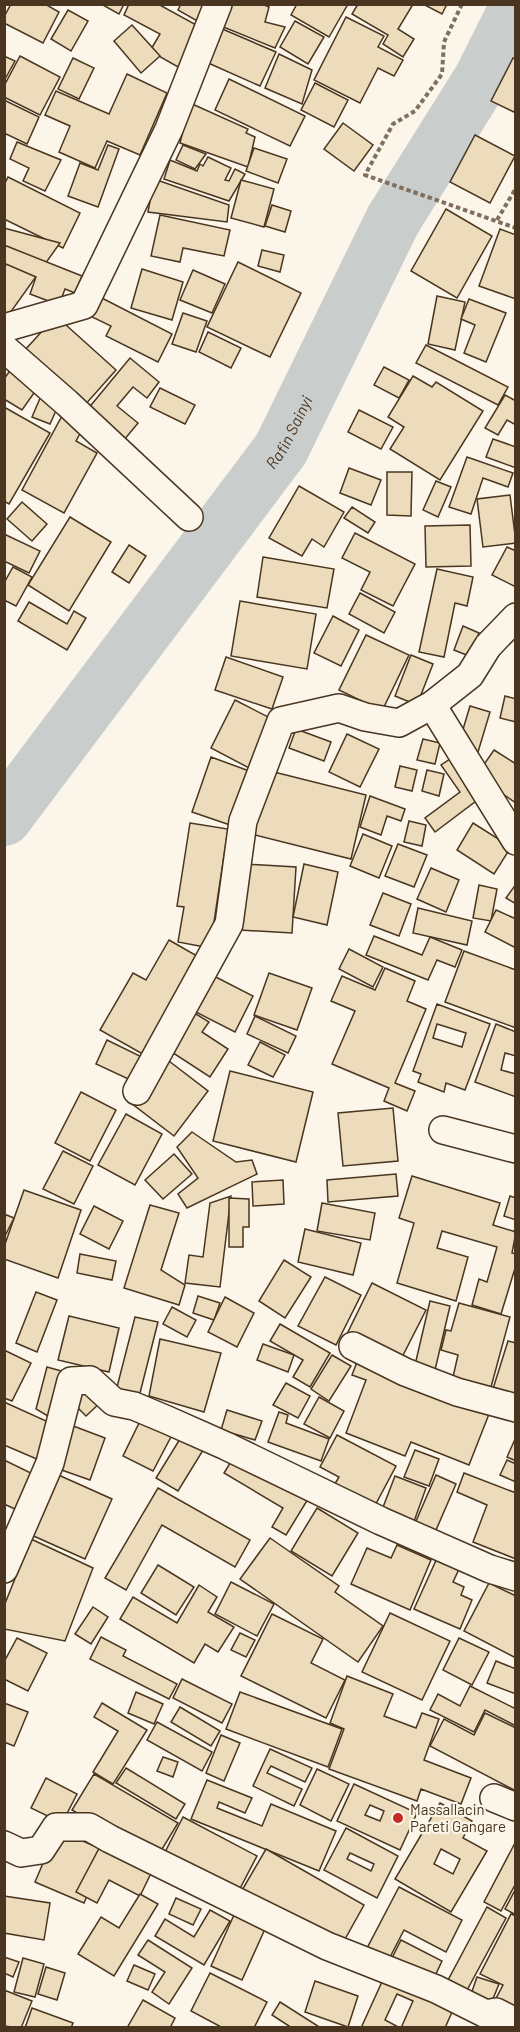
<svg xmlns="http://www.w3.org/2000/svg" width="520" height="2032" viewBox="0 0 520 2032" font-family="Barlow,sans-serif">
<rect width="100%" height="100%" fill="#fbf6e9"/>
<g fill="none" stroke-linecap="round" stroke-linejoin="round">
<!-- river -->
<path stroke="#c9cecd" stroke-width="56" id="s1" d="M4 818 281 449 393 220 482 78 516 10"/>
</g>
<!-- building -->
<g fill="#ecdcbc" stroke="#4a3520" stroke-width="1.5" fill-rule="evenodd">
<polygon points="11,4 45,4 59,12 43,43 4,23 4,17"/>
<polygon points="101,4 124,4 119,14"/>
<polygon points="129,4 158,4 200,27 178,67 150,51 160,34 124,15"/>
<polygon points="181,4 208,4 199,22 178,10"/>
<polygon points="226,4 262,4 269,7 265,22 285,27 275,48 221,26"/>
<polygon points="297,4 348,4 329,37 291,15"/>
<polygon points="358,4 409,4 412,6 398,29 414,39 403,57 383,44 388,35 352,14"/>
<polygon points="423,4 447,4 442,14"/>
<polygon points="68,10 88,21 71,51 51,39"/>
<polygon points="346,17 384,36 378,47 403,60 394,76 378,68 360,103 314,80"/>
<polygon points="295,21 324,37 308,64 280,47"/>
<polygon points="132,25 160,56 141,73 114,41"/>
<polygon points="220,28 276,52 260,86 206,62"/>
<polygon points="279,54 312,70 302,104 265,88"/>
<polygon points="4,56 15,61 4,81"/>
<polygon points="20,56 60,77 40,115 4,97 4,86"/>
<polygon points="73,58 94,68 79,99 58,89"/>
<polygon points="513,58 516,59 516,113 491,101"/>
<polygon points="127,74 167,93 140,155 107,141 95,168 59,152 70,126 45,115 56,91 109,114"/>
<polygon points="229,79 305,116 290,146 215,110"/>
<polygon points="315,83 348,100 334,127 301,110"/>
<polygon points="4,100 39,117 27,144 4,133"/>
<polygon points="190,103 248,129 246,133 255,137 248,167 180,143"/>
<polygon points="343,123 373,145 354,171 324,149"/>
<polygon points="475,135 515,156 490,203 450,182"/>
<polygon points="17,142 61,160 45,191 23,181 29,168 10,159"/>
<polygon points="108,145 119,149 98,207 68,196 80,163 98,170"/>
<polygon points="183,145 206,154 195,169 176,160"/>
<polygon points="254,148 287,159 278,183 246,171"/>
<polygon points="208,157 231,168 225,180 229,181 235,169 245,174 229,201 164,179 170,160 197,171 200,164 203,166"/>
<polygon points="8,177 80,213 63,248 4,219 4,185"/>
<polygon points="154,179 229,205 227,222 148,212"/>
<polygon points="241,180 274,189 264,227 231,218"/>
<polygon points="272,205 291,211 285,232 265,226"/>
<polygon points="446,209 492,236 457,298 411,271"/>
<polygon points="160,215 230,230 224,256 183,248 180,262 151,256"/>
<polygon points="4,228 60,243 5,320"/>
<polygon points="500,229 516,235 516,299 479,286"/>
<polygon points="4,245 82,276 75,293 65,289 59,305 30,294 36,277 6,264 4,269"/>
<polygon points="262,250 284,255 280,272 258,266"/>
<polygon points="238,262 301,293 270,357 207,327"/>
<polygon points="142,269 183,282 172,320 131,308"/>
<polygon points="193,270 225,284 212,313 180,300"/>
<polygon points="98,296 172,334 158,362 106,336 111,326 88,315"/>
<polygon points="437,296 465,302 455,350 428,344"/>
<polygon points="469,299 506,313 486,362 464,353 475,325 461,319"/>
<polygon points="183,313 207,321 196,352 172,344"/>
<polygon points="56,316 116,370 84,406 24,351"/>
<polygon points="208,332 241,348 231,368 199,352"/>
<polygon points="426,345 508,387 498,405 416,363"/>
<polygon points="130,358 159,382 147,398 133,387 117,406 138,423 124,440 87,410"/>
<polygon points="14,365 41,383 22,410 4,399 4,379"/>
<polygon points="384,367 409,380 399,398 374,385"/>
<polygon points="413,376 432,387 436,382 483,411 440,480 390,449 404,427 388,417"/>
<polygon points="160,388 195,405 185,424 150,407"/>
<polygon points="505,395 516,401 516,425 507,420 498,435 485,428"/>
<polygon points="41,396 59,404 50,424 32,417"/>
<polygon points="4,407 50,433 9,504 4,501"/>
<polygon points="359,410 393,427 381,449 348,432"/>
<polygon points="63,414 84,426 76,441 97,453 64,513 22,490"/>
<polygon points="493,439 516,447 516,468 486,457"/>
<polygon points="467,457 513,473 508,487 483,478 471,514 449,507"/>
<polygon points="349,468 381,480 371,505 340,493"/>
<polygon points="387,472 412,472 411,516 387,515"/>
<polygon points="436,481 451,487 438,517 423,510"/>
<polygon points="299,486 344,512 324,547 312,539 302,556 269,538"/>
<polygon points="510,495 516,543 483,547 477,499"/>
<polygon points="22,502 47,524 32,541 7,519"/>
<polygon points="352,507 375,522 368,533 344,518"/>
<polygon points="70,517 111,542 69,611 28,585"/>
<polygon points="470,525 471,566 426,567 425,526"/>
<polygon points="355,533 415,564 393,606 361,590 370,572 342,558"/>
<polygon points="4,534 40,551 29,573 4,561"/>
<polygon points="129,545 146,556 129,583 112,572"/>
<polygon points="507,547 516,551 516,587 492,575"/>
<polygon points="263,557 334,569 327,608 257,597"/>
<polygon points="13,567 32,577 16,606 4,600 4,583"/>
<polygon points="437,569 473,577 467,606 455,603 444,657 419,652"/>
<polygon points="360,593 395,612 384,633 349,614"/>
<polygon points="240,601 316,614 307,669 231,656"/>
<polygon points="29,602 67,624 74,611 86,618 67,650 18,621"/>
<polygon points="333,616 359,630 341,666 314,653"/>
<polygon points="463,626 479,633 469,656 454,650"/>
<polygon points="366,635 409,655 382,711 339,690"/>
<polygon points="411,655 433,664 417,705 395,696"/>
<polygon points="226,657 283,677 272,709 215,690"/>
<polygon points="505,696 516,699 516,722 500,718"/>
<polygon points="235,700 274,720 253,770 211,748"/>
<polygon points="470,706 490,712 478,752 458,746"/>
<polygon points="296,729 331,742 324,761 289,748"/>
<polygon points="347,734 379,749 360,787 329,772"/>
<polygon points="423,739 440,743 435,764 417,760"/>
<polygon points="494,750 516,764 516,803 476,776"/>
<polygon points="211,757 252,772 233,826 192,812"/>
<polygon points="450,759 480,798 435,832 425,818 460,792 441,765"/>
<polygon points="400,766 417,770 412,791 395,787"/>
<polygon points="266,770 366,795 351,859 251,834"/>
<polygon points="427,770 444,774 439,796 422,791"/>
<polygon points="370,796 405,809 401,821 387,816 381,835 360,827"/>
<polygon points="409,821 426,825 422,846 404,842"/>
<polygon points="190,823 228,829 210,948 178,942 184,907 177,906"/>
<polygon points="473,823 511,847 494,874 457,850"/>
<polygon points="363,834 392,846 379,878 350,866"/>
<polygon points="398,844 427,855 414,887 385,876"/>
<polygon points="244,864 296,867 292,933 240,930"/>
<polygon points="304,864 338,872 327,925 293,917"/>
<polygon points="431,868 459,880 446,912 417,899"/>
<polygon points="516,884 516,904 506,898"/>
<polygon points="479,885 497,889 491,921 473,918"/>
<polygon points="383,893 411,904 399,936 370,925"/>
<polygon points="418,908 472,921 467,945 413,933"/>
<polygon points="496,910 516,919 516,948 485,932"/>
<polygon points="374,936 422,955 430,937 462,950 455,967 437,960 428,980 366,955"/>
<polygon points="169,940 204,960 148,1057 100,1030 133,973 146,980"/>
<polygon points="349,949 383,967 373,987 339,969"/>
<polygon points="464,951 516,970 516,1028 445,1002"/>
<polygon points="385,968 415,981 407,1001 426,1009 395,1083 415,1091 407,1111 384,1101 389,1088 332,1064 355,1011 331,1001 342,976 375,990"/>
<polygon points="208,973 253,996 235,1032 190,1009"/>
<polygon points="269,973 312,988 297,1030 254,1015"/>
<path d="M437 1004 490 1024 465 1090 446 1083 444 1092 418 1082 421 1074 413 1071ZM437 1024 466 1033 462 1047 433 1038Z"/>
<polygon points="191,1011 209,1022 202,1032 228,1049 210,1077 167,1049"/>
<polygon points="255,1016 296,1036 288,1053 247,1034"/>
<polygon points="496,1024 516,1032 516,1056 505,1053 501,1070 516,1074 516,1097 475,1082"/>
<polygon points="107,1040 148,1060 137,1083 96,1064"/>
<polygon points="260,1042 285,1055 273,1077 248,1065"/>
<polygon points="165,1058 208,1091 174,1136 131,1103"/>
<polygon points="230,1071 313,1092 296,1162 213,1141"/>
<polygon points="81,1092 116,1110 90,1161 55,1143"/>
<polygon points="393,1108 398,1161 343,1166 338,1113"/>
<polygon points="126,1114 162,1134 135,1185 98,1165"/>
<polygon points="192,1132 236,1162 252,1160 257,1174 187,1208 178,1194 198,1178 177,1147"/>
<polygon points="63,1151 93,1166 74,1204 43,1189"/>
<polygon points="174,1154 192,1174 163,1199 145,1180"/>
<polygon points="396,1174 398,1196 328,1202 327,1180"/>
<polygon points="412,1176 500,1203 493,1225 516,1232 512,1253 516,1254 516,1265 501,1314 472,1305 479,1279 487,1282 497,1247 442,1231 437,1248 468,1257 456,1301 397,1283 414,1223 399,1218"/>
<polygon points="283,1180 284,1204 253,1206 252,1182"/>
<polygon points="24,1190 81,1210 58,1278 4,1259 4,1247"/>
<polygon points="231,1196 220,1287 185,1283 189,1255 203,1257 210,1203"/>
<polygon points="510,1196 516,1198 516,1220 504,1216"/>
<polygon points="229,1198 249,1199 249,1227 243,1227 243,1247 229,1247"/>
<polygon points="322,1203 375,1213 370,1240 317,1231"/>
<polygon points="150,1205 179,1213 161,1270 185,1285 179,1305 124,1288"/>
<polygon points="94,1206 123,1221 109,1249 80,1234"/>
<polygon points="4,1214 14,1218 4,1238"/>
<polygon points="305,1229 361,1243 353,1275 298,1262"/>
<polygon points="80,1254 116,1261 112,1280 77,1273"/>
<polygon points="284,1260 311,1277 285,1318 259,1301"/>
<polygon points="325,1277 361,1295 336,1345 298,1326"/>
<polygon points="372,1283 426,1310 398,1365 345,1338"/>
<polygon points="36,1292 57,1300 37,1352 16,1343"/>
<polygon points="198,1296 220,1303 214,1320 193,1313"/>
<polygon points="225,1297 254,1313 237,1347 208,1332"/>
<polygon points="430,1301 450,1306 435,1370 415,1365"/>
<polygon points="459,1303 510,1317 491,1387 453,1377 458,1355 441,1350 446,1330 451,1331"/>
<polygon points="172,1307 196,1320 187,1337 163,1324"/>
<polygon points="69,1316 119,1328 109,1372 58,1360"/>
<polygon points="135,1317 158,1322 139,1397 116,1391"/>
<polygon points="280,1324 330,1353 310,1387 293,1377 303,1360 270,1341"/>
<polygon points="160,1339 221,1353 204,1412 149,1396"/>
<polygon points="508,1341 516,1343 516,1399 492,1392"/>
<polygon points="263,1344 294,1355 288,1372 257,1360"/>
<polygon points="4,1350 31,1363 12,1401 4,1398"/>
<polygon points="332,1355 351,1366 329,1401 311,1389"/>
<polygon points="357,1362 491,1409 469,1465 411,1442 405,1456 346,1433 366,1380 352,1375"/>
<polygon points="47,1367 65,1372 53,1419 36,1409"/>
<polygon points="286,1383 310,1396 298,1418 273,1405"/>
<polygon points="83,1391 101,1402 86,1416 70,1400"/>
<polygon points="319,1397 344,1411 330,1438 304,1424"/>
<polygon points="4,1402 55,1425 39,1460 4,1445"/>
<polygon points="227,1410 262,1421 255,1440 221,1430"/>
<polygon points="279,1412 288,1415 286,1423 329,1439 321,1461 268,1442"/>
<polygon points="142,1417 173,1433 153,1471 123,1456"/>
<polygon points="68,1424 105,1438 90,1480 53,1467"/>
<polygon points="183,1434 205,1447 178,1491 156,1478"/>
<polygon points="337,1435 396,1466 371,1513 330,1492 339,1477 320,1467"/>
<polygon points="516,1437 516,1461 507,1457"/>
<polygon points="415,1450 439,1459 429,1486 404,1477"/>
<polygon points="235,1455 308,1499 286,1535 272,1527 283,1508 224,1473"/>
<polygon points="4,1460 35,1475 17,1510 4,1504"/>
<polygon points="507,1460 516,1464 516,1482 500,1475"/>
<polygon points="54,1473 112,1499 85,1559 27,1533"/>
<polygon points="464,1473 516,1493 516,1559 473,1542 487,1505 457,1492"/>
<polygon points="436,1475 456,1484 433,1537 413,1528"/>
<polygon points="395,1476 426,1488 412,1527 380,1515"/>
<polygon points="158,1488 250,1540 235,1567 162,1525 126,1590 105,1578"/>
<polygon points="317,1508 358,1533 332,1576 291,1551"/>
<polygon points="270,1538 339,1586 335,1592 383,1626 358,1662 240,1579"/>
<polygon points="31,1539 93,1568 65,1641 4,1629 4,1606"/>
<polygon points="397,1545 431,1560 410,1610 351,1584 367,1548 391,1558"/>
<polygon points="438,1556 461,1565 453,1582 464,1587 461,1595 472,1600 460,1629 414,1609"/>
<polygon points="158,1565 194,1587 176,1615 141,1593"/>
<polygon points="231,1582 274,1604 257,1636 215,1614"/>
<polygon points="489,1583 516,1596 516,1658 464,1631"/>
<polygon points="199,1585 217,1597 208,1612 234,1627 218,1652 205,1644 194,1663 120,1619 133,1597 177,1623"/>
<polygon points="93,1607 108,1617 91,1644 75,1634"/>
<polygon points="390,1613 450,1641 422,1700 362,1672"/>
<polygon points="272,1614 323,1639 311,1663 345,1680 326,1718 241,1676"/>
<polygon points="240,1633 255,1640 246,1657 231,1650"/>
<polygon points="101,1637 126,1650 123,1656 177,1684 169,1699 90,1659"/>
<polygon points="17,1638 47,1653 28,1691 4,1679 4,1662"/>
<polygon points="459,1638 489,1652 472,1685 443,1670"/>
<polygon points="496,1661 516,1669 516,1694 487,1683"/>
<polygon points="347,1676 393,1694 384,1716 416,1728 422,1713 439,1719 424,1760 471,1778 461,1804 421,1789 417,1801 329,1769 344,1729 330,1723"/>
<polygon points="182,1679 232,1704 222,1723 173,1698"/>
<polygon points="470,1686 516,1709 516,1726 485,1710 474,1732 430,1710 438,1694 460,1706"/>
<polygon points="136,1692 163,1704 154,1724 128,1713"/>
<polygon points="240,1692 342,1729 328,1767 226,1729"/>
<polygon points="4,1703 28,1712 14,1746 4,1742"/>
<polygon points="102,1703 147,1730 113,1784 93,1772 118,1731 94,1717"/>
<polygon points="180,1707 220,1731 211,1746 171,1722"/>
<polygon points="485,1713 516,1728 516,1791 430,1746 444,1719 474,1735"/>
<polygon points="157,1722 212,1752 202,1771 147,1740"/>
<polygon points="221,1735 240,1743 224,1781 206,1773"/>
<polygon points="270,1749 312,1768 305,1782 271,1766 267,1773 302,1789 294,1806 253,1786"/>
<polygon points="163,1757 178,1762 173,1777 157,1771"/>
<polygon points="126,1768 185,1804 176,1819 116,1783"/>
<polygon points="317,1769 349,1784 331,1821 300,1805"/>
<polygon points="94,1774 178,1823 156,1859 72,1810"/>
<polygon points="46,1778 77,1794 62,1823 31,1808"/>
<polygon points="207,1780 252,1798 245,1813 219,1802 217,1808 262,1826 271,1804 336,1831 319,1871 191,1819"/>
<path d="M354 1784 417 1813 400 1850 337 1821ZM370 1805 384 1811 380 1821 365 1815Z"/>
<path d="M440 1803 472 1821 463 1838 487 1851 451 1912 395 1879ZM441 1849 460 1859 453 1874 434 1864Z"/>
<polygon points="183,1817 257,1856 235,1898 161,1860"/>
<path d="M346 1828 398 1856 377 1898 324 1870ZM350 1853 374 1864 371 1871 347 1859Z"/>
<polygon points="57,1830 106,1851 84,1903 35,1882"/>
<polygon points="104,1839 155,1865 140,1896 109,1880 97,1903 76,1892"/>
<polygon points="516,1841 516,1883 501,1911 484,1902"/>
<polygon points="266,1849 364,1905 340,1948 241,1892"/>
<polygon points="399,1887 462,1920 446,1952 404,1930 387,1963 365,1952"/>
<polygon points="514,1892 516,1893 516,1915 505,1909"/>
<polygon points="140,1894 158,1904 114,1976 78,1954 101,1917 119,1928"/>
<polygon points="4,1896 50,1903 44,1940 4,1933"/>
<polygon points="176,1898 201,1909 193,1925 169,1914"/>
<polygon points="238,1906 269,1920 242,1980 211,1966"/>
<polygon points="487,1907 506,1918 466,1992 447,1982"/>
<polygon points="210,1910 230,1921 204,1965 155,1936 165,1919 194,1937"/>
<polygon points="511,1914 516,1916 516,2019 492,2006 503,1985 480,1974"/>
<polygon points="148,1940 192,1968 169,2004 152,1992 165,1972 138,1955"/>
<polygon points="401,1940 442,1961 433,1980 391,1960"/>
<polygon points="4,1957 19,1962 13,1977 4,1973"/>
<polygon points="23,1958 44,1964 35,1997 14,1992"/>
<polygon points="134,1965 155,1974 148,1990 127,1981"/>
<polygon points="46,1967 65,1973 57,2000 38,1994"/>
<polygon points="210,1973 267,2002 254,2028 223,2028 191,2011"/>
<polygon points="386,1973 455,2005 445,2028 401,2028 413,2001 397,1994 385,2020 400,2028 361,2028"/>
<polygon points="477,1977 499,1984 488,2011 468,2003"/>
<polygon points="315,1981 358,1996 348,2027 305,2012"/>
<polygon points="4,1990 32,2001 21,2028 4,2026"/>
<polygon points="143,2000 175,2018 170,2028 127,2028"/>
<polygon points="280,2002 321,2028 292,2028 272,2015"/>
<polygon points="32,2008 73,2023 71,2028 25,2028"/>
</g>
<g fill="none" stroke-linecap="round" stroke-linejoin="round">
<defs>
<g id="minor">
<polyline points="4,328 84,305 169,129 218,4"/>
<polyline points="4,348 67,403 189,517"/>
<polyline points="432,705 516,841"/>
<polyline points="137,1091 229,924 243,821 281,721 339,708 365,717 399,723 432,705 470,675 488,646 516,617"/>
<polyline points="443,1130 516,1149"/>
<polyline points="353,1346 405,1372 457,1392 516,1408"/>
<polyline points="4,1569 50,1463 71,1381 90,1380 114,1402 134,1406 165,1419 226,1446 381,1521 490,1569 516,1577"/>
<polyline points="494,1798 516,1807"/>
<polyline points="4,1845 21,1853 41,1850 56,1827 89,1827 110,1839 327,1946 436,1989 486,2014 496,2012 516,2022"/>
</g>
</defs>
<!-- minor casing -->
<use href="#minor" stroke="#4a3520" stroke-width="30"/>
<!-- path -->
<g stroke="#7f6f5c" stroke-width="4" stroke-dasharray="4.5 3" stroke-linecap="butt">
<polyline points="462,4 444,42 442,74 415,111 393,124 365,175 516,228"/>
<polyline points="497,220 516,188"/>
</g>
<!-- minor -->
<use href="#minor" stroke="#fbf6e9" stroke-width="27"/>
</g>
<!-- markers -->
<circle fill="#c62828" stroke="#fbf6e9" stroke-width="2" cx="398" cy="1818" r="6"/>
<g text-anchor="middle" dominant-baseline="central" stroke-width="4.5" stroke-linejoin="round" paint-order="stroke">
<!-- poi labels -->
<g font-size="15" fill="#4a3520" stroke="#fbf6e9" text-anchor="start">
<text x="410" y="1809">Massallacin<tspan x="410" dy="17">Pareti Gangare</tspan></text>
</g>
<!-- water labels -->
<g font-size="16" font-style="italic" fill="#4a3520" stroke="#fbf6e9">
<text stroke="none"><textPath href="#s1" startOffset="480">Rafin Sainyi</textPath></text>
</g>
</g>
<!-- border -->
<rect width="520" height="2032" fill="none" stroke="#4a3520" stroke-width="12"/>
</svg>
